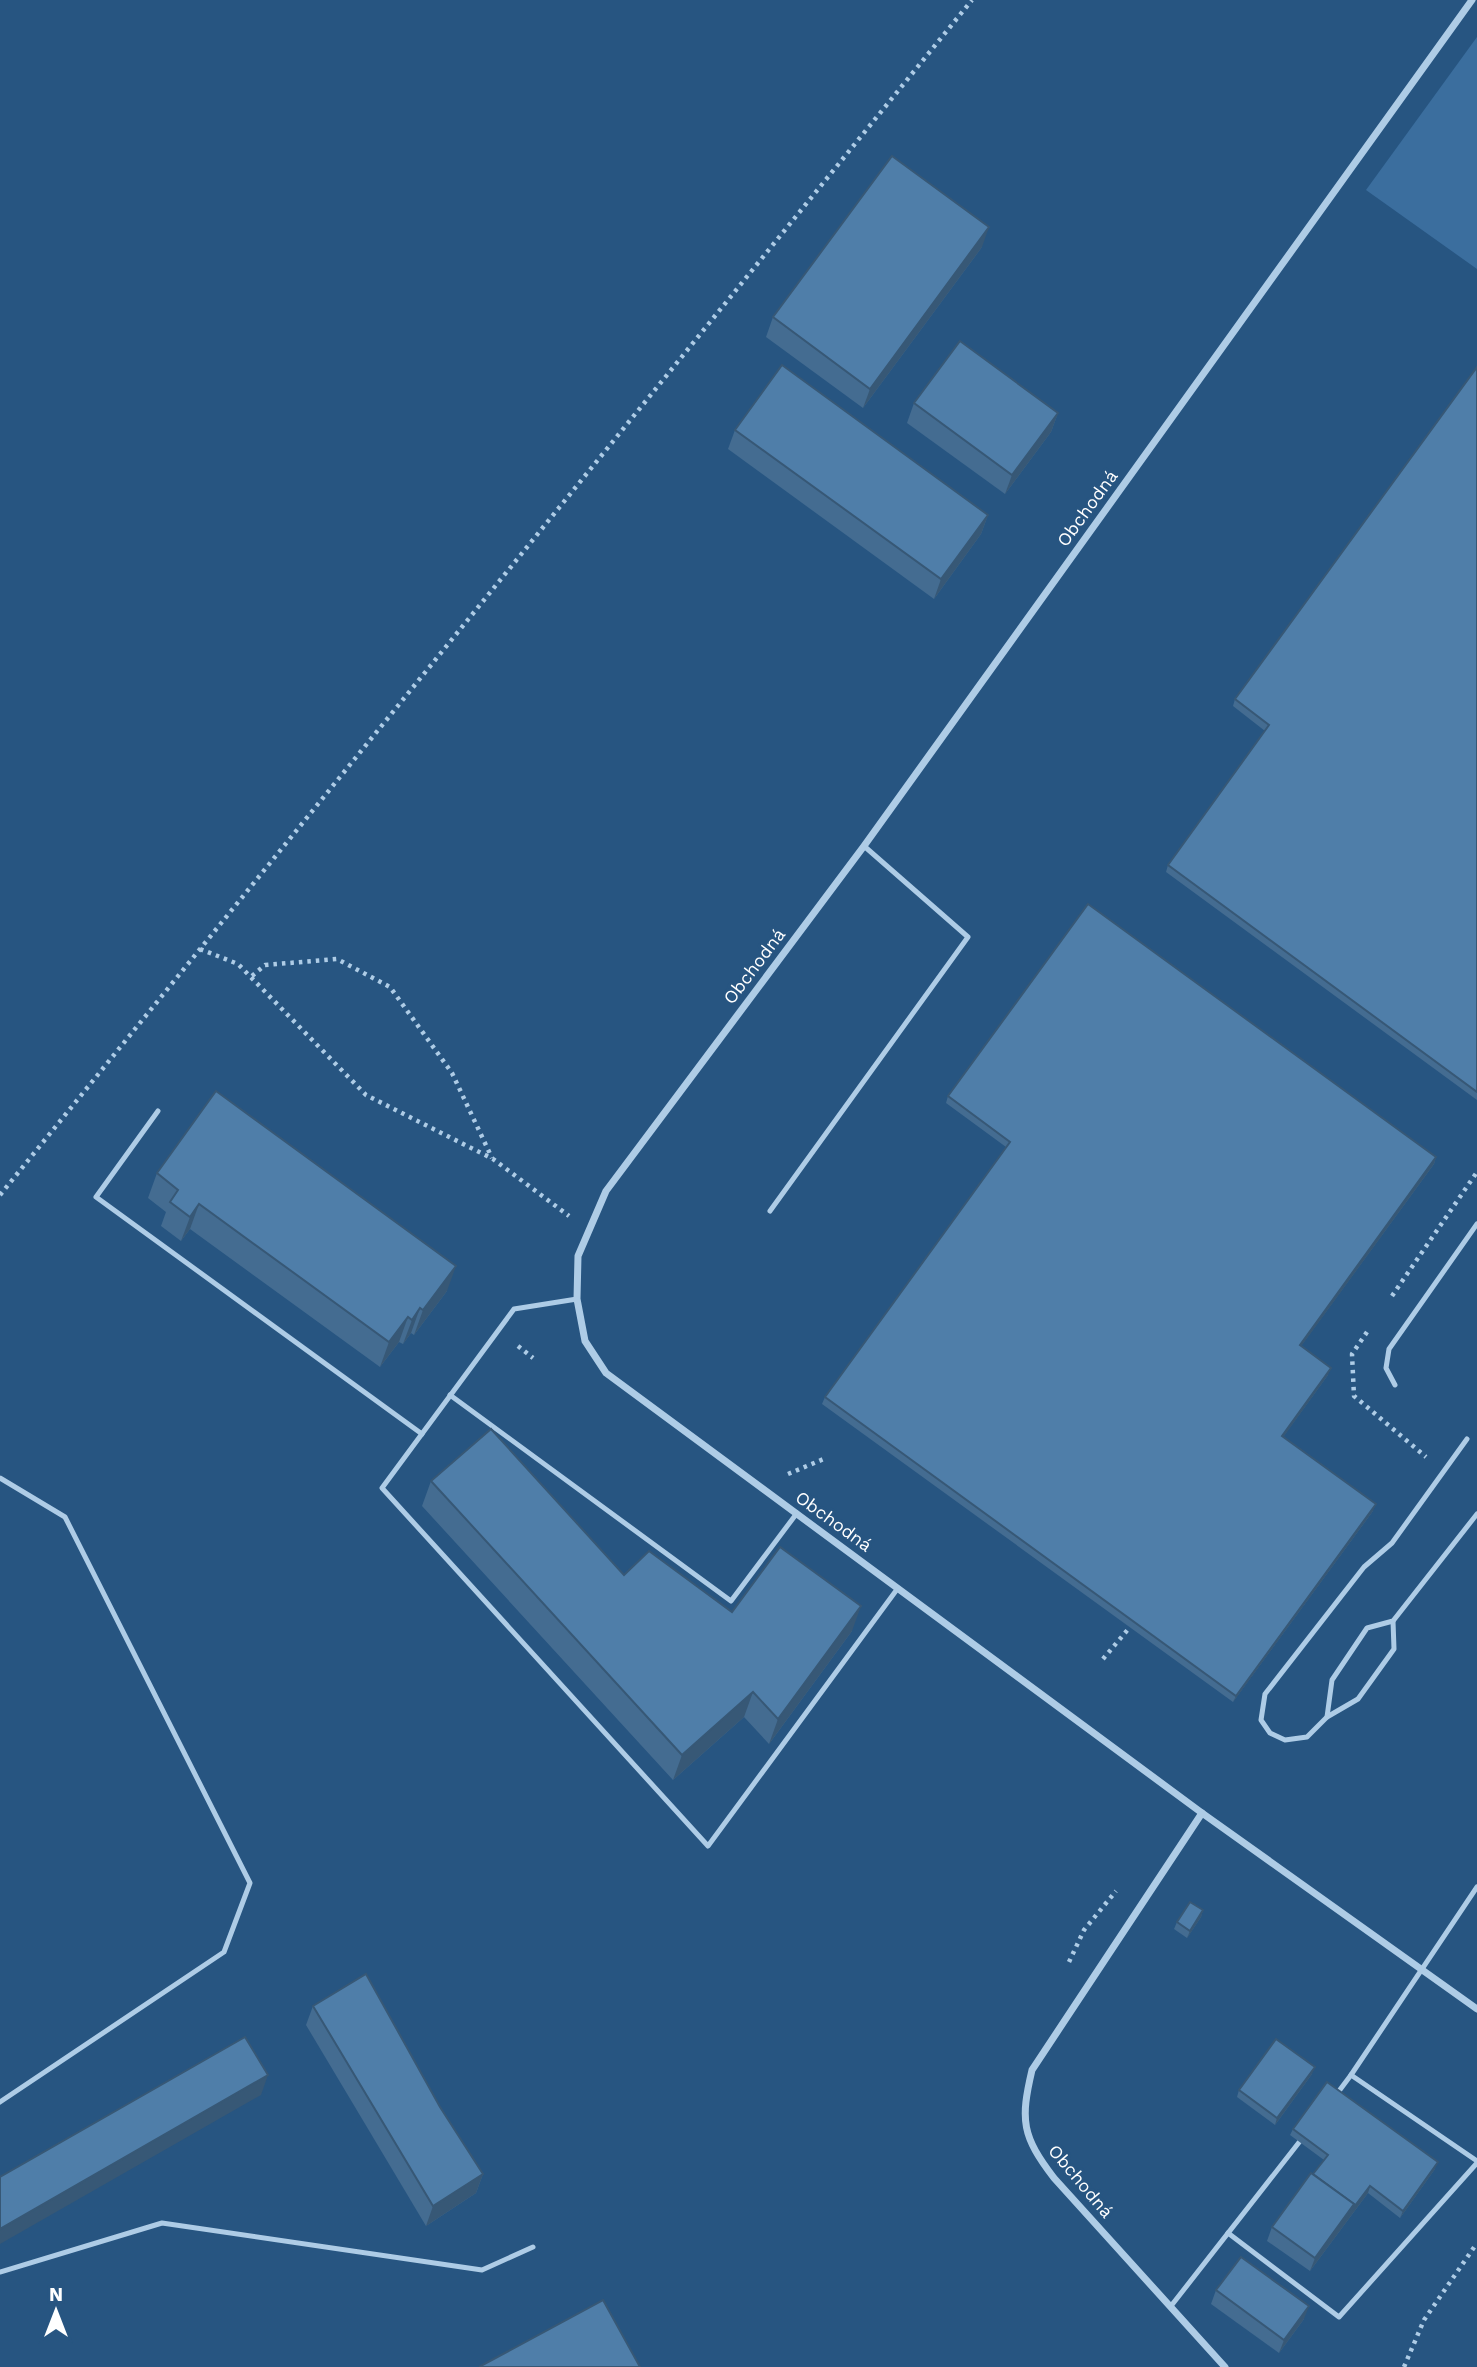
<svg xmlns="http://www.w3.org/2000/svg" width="1477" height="2367" viewBox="0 0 1477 2367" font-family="'Work Sans',sans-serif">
<rect width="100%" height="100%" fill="#275581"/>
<!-- green -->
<polygon fill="#3b6e9e" points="1477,37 1477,269 1366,190"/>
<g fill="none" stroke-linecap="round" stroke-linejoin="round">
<!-- path -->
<g stroke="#aecce6" stroke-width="4.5" stroke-dasharray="3.5 5" stroke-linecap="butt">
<polyline points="200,949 238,964 366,1095 493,1159 569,1216"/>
<polyline points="252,976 265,965 337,959 390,987 452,1073 492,1158"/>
<polyline points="0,1195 972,0"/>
<polyline points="1392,1296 1477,1172"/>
<polyline points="1367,1332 1352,1354 1354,1396 1426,1457"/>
<polyline points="518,1346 533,1358"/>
<polyline points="788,1474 826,1458"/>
<polyline points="1103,1659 1130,1627"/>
<polyline points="1069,1962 1084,1930 1116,1891"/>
<polyline points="1404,2367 1424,2320 1477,2243"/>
</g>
<!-- lane -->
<g stroke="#aecce6" stroke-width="5">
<polyline points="158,1111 96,1197 422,1434"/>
<polyline points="770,1211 968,937 864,846"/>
<polyline points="577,1299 514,1309 382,1488 708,1846 898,1588"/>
<polyline points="1395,1385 1386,1368 1389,1349 1477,1224"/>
<polyline points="450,1395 731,1601 797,1513"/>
<polyline points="0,1478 65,1517 250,1883 224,1952 0,2102"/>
<polyline points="1393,1621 1394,1649 1358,1699 1327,1717 1307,1737 1285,1740 1270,1733 1261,1720 1265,1694 1364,1567 1392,1543 1467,1439"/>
<polyline points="1327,1717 1332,1680 1367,1628 1393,1621 1477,1514"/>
<polyline points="1351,2075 1477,2161"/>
<polyline points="1336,2095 1351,2075 1477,1887"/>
<polyline points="1228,2233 1339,2317 1477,2163"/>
<polyline points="0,2272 162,2223 482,2270 533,2247"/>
<polyline points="1171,2306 1304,2136"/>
</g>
<!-- street -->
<g stroke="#aecce6" stroke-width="7">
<polyline points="1472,0 864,846 606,1191 578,1256 577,1299 585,1341 606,1373 1202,1813 1477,2009"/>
<path d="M1202 1813 1032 2070C1020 2121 1022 2136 1054 2178L1225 2367"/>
</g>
</g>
<!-- wall -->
<g fill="#446c91">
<polygon points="982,247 863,408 766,337 773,317"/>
<polygon points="1477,367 1477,1100 1166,872 1168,865 1265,731 1233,706 1235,699"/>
<polygon points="914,403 1058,413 1051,432 1005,494 907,423"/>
<polygon points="735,430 988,515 981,534 934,599 728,449"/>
<polygon points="948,1096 1436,1157 1434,1164 1301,1346 1328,1375 1283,1437 1373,1511 1233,1702 822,1404 825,1397 1006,1147 946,1103"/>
<polygon points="157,1173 447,1291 414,1335 411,1333 403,1344 399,1342 380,1367 190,1229 181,1241 161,1226 166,1212 148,1198"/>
<polygon points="431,1481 624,1575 732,1612 852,1631 769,1744 744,1717 673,1780 422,1506"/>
<polygon points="1203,1910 1201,1917 1187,1938 1174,1929 1177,1922"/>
<polygon points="313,2006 440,2107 483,2174 476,2193 426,2226 306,2025"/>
<polygon points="1312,2074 1275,2125 1237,2097 1239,2090"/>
<polygon points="1293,2129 1435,2169 1400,2218 1368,2193 1310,2271 1267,2241 1272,2227 1324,2160 1290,2135"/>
<polygon points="1216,2290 1304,2319 1279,2353 1211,2304"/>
</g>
<!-- shaded-wall -->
<g fill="#375876">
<polygon points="989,227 982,247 863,408 870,389"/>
<polygon points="1058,413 1051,432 1005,494 1012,475"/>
<polygon points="988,515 981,534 934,599 941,579"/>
<polygon points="1436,1157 1434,1164 1297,1352 1300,1345"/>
<polygon points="199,1204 190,1229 181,1241 190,1217"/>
<polygon points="456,1266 447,1291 414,1335 423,1310"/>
<polygon points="420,1308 411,1333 403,1344 412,1320"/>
<polygon points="408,1317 399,1342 380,1367 389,1342"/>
<polygon points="1331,1368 1328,1375 1279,1443 1282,1436"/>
<polygon points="1376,1504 1373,1511 1233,1702 1236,1696"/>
<polygon points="861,1606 852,1631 769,1744 778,1719"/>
<polygon points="753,1692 744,1717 673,1780 682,1755"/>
<polygon points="1203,1910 1201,1917 1187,1938 1190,1931"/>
<polygon points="1315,2067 1312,2074 1275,2125 1277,2118"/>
<polygon points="268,2075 261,2095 0,2244 0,2229"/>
<polygon points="1438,2162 1435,2169 1400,2218 1403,2211"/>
<polygon points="483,2174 476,2193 426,2226 433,2206"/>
<polygon points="1370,2186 1368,2193 1310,2271 1315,2258 1354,2204"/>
<polygon points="1309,2306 1304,2319 1279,2353 1284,2340"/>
</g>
<!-- building -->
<g fill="#4f7ea9" stroke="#375876" stroke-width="2">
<polygon points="892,156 989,227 870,389 773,317"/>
<polygon points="960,341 1058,413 1012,475 914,403"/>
<polygon points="782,365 988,515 941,579 735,430"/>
<polygon points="1477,367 1477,1092 1168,865 1269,725 1235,699"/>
<polygon points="1088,904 1436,1157 1300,1345 1331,1368 1282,1436 1376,1504 1236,1696 825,1397 1010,1142 948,1096"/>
<polygon points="216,1091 456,1266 423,1310 420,1308 412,1320 408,1317 389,1342 199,1204 190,1217 170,1202 178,1190 157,1173"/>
<polygon points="491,1429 624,1575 649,1551 732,1612 780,1547 861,1606 778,1719 753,1692 682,1755 431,1481"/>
<polygon points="1190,1902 1203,1910 1190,1931 1177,1922"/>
<polygon points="366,1974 440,2107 483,2174 433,2206 313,2006"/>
<polygon points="245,2037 268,2075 0,2229 0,2177"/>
<polygon points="1276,2039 1315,2067 1277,2118 1239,2090"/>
<polygon points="1327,2082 1438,2162 1403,2211 1370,2186 1351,2211 1354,2204 1313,2174 1328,2155 1293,2129"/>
<polygon points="1311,2173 1354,2204 1315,2258 1272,2227"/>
<polygon points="1241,2257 1309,2306 1284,2340 1216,2290"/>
<polygon points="603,2300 640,2367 479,2367"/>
</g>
<g text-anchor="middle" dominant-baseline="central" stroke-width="6" stroke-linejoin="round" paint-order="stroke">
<!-- street labels -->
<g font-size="18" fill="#fff" stroke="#275581">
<text transform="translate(1087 508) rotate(-54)">Obchodná</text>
<text transform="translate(754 966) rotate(-53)">Obchodná</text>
<text transform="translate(834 1521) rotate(36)">Obchodná</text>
<text transform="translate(1081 2181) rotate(50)">Obchodná</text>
</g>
</g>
<!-- north arrow -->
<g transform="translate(56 2311)" stroke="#275581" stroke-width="5" paint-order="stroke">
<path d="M0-5L12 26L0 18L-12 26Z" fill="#ffffff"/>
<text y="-10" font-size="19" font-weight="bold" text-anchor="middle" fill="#ffffff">N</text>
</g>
</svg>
